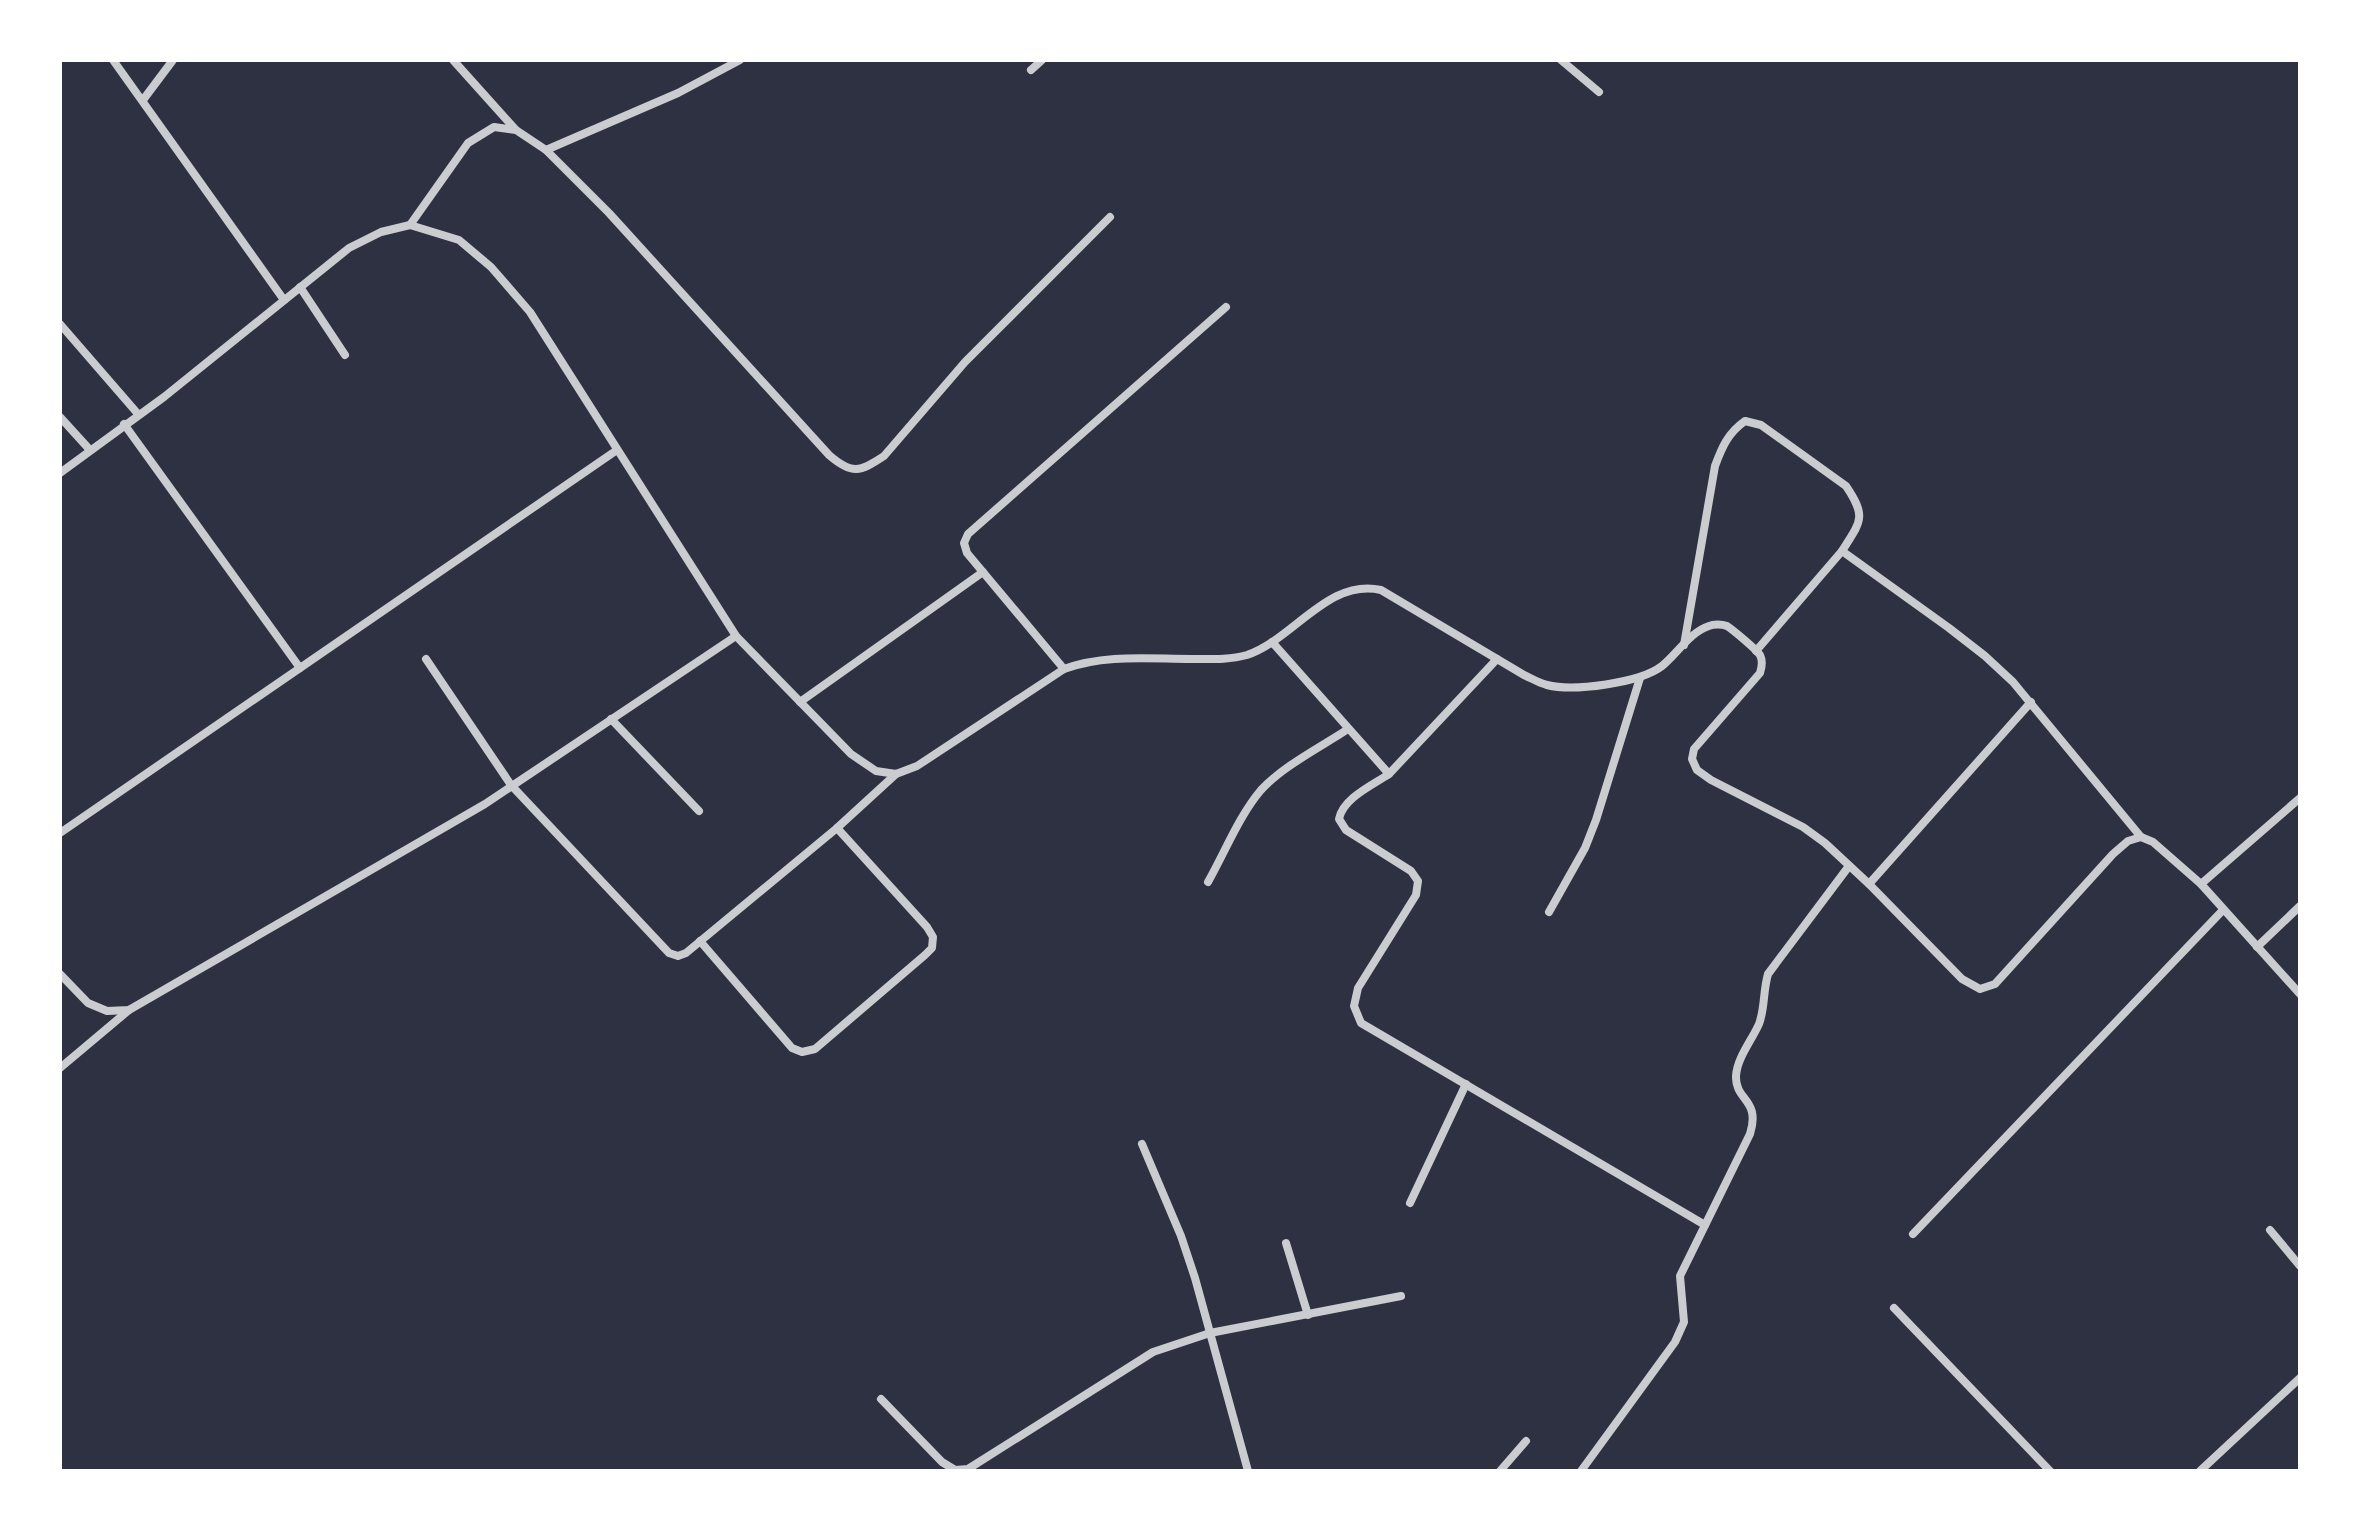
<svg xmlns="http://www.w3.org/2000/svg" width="2360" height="1531" viewBox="0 0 2360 1531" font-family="'Source Sans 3',sans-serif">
<rect width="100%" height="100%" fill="#2d3142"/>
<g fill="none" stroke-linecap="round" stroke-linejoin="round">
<!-- minor -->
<g stroke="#caccd0" stroke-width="8">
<polyline points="113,60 284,300"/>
<polyline points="453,60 515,129"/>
<polyline points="1561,60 1599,92"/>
<polyline points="1031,70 1042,60"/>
<polyline points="143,100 173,60"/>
<path d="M546 150 609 213 829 455C852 475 860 472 884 456L965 362 1110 217"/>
<polyline points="410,225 468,143 494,127 516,130 546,150 678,93 740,60"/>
<polyline points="300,287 345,355"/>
<polyline points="60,324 138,414"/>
<polyline points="60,417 90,450"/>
<polyline points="124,424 300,668"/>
<path d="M60 473 164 397 349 248 381 232 410 225 459 240 491 267 530 312 736 636 851 754 876 771 896 774 917 766 1064 669C1105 654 1149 659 1192 659 1210 659 1229 660 1247 655 1294 639 1328 578 1381 590L1524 675C1531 678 1539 683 1547 685 1573 692 1640 683 1662 666 1677 654 1690 632 1709 626 1713 624 1722 624 1727 626 1733 630 1756 649 1760 655 1763 661 1762 667 1760 673L1694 749 1692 759 1697 770 1711 780 1803 827 1825 843 1869 884 1962 979 1980 989 1995 984 2113 854 2128 841 2141 837 2153 842 2201 884 2300 994"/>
<polyline points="1272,642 1389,774 1497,659"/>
<path d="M1684 645 1715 466C1722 447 1728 433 1745 421L1761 425 1846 486C1867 517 1861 521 1842 551L1949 628 1985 656 2013 682 2141 837"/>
<polyline points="1756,651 1842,551"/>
<polyline points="426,659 511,785 669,953 678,956 686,953 837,828 896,774"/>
<polyline points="1064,669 967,553 964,543 968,534 1226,307"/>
<polyline points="800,702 983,572"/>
<polyline points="611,719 699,811"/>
<path d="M1389 774C1373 785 1343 798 1339 819L1346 830 1411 871 1418 881 1416 895 1358 988 1354 1006 1361 1023 1705 1225"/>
<polyline points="60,833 617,450"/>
<path d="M1208 882C1225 852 1239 816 1261 790 1283 766 1321 747 1348 729"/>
<polyline points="1869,884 2031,702"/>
<polyline points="2201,884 2300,798"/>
<polyline points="1549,912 1585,848 1596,820 1640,678"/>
<polyline points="700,941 792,1048 802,1052 815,1049 925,955 932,948 933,937 927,927 837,828"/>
<polyline points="2257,947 2300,906"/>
<polyline points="60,974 88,1003 107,1011 129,1010 485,804 736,636"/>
<polyline points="60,1068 129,1010"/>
<polyline points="1142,1144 1181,1236 1195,1278 1248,1471"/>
<polyline points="1410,1203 1466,1084"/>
<polyline points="2270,1230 2300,1266"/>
<polyline points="1913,1234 2223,910"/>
<polyline points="1286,1243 1308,1315"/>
<polyline points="1894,1308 2050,1471"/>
<polyline points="881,1399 942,1462 955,1470 968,1469 1153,1352 1210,1333 1401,1296"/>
<polyline points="1500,1471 1526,1441"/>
<path d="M1581 1471 1675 1342 1684 1322 1680 1276 1750 1134C1761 1099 1735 1101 1736 1076 1737 1058 1752 1040 1759 1024 1765 1008 1763 991 1768 974L1849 866"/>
<polyline points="2200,1471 2300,1378"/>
</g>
</g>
<!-- border -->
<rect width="2360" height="1531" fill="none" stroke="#ffffff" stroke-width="124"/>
</svg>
